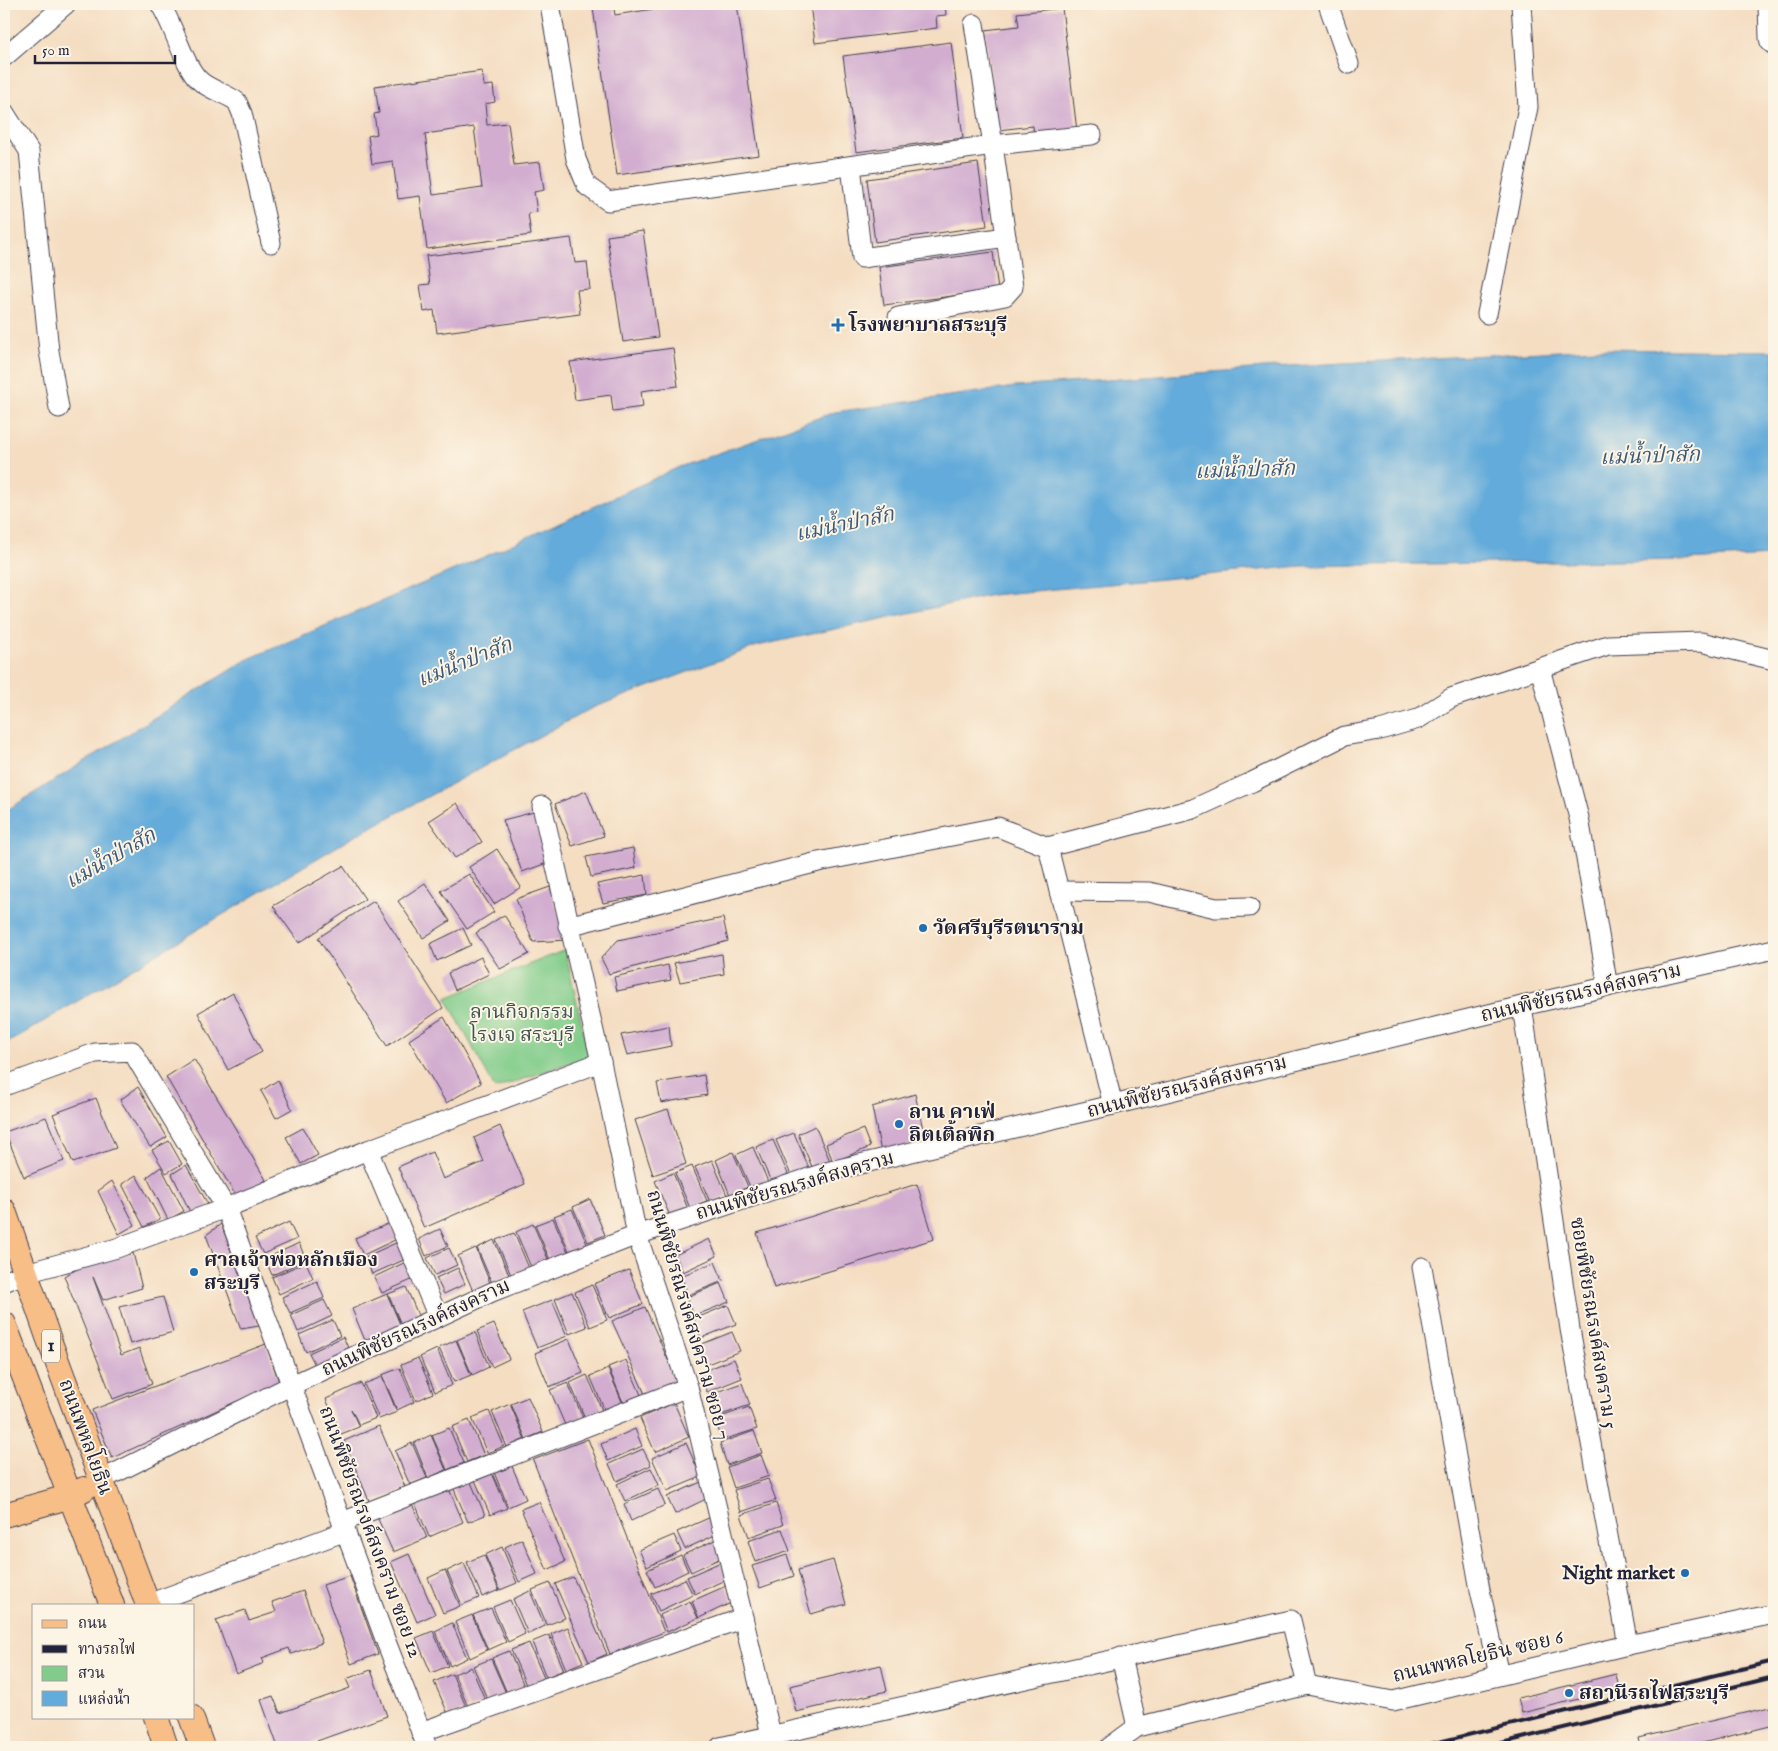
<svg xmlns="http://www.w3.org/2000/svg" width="1778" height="1751" viewBox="0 0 1778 1751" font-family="'IM FELL English','Noto Serif Thai',serif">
<rect width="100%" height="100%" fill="#fcf5e5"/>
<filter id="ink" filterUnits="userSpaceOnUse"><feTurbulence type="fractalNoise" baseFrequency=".02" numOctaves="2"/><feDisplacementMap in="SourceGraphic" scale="10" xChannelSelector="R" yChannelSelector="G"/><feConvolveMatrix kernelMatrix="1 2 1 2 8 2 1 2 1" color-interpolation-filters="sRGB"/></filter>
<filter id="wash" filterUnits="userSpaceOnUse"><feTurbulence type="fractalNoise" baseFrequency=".0096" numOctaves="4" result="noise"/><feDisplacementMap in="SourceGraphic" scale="20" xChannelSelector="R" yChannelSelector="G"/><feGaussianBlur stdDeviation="1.12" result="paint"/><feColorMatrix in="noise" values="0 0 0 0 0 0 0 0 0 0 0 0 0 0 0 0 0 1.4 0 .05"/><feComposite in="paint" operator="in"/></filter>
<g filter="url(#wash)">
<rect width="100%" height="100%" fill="#f4ddc1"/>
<!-- green -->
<polygon fill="#81cc8a" stroke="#527762" points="565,950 589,1056 495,1089 446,998"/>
<!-- water -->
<polygon fill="#63abda" stroke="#42668a" points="1596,349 1774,351 1774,556 1684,560 1302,566 992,595 757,646 592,708 353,837 4,1045 4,812 246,660 493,553 679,467 835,412 1015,387 1290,366"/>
<g id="blocks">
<!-- building -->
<g fill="#d2add0" fill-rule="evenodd">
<polygon points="613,4 615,15 686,4 737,4 759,155 617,175 593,8"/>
<polygon points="810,4 945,4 946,15 936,16 937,28 815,43"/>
<polygon points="1062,8 1077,131 1034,136 1033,126 998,130 985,30 1019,26 1017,13"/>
<polygon points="951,42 963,138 856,152 843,56"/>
<path d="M482 71 484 86 493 85 495 102 485 104 487 125 508 123 514 165 540 162 544 190 534 192 537 212 528 213 531 235 427 249 420 196 398 199 393 161 372 164 368 136 377 134 374 114 379 113 375 86ZM474 127 482 188 433 195 425 134Z"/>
<polygon points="978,163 987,226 875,242 867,179"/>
<polygon points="643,231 658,337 623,342 607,236"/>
<polygon points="571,238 575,263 587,262 590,289 577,290 580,314 437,333 434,310 424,312 420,285 430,284 426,256"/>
<polygon points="993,252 998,290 884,305 879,267"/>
<polygon points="673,348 678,386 641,391 643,407 613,411 611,395 575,400 570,362"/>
<polygon points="586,791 604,836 572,846 555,804"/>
<polygon points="457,803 482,842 455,858 429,821"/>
<polygon points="534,812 547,863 522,872 503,820"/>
<polygon points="633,848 636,868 591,877 586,857"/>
<polygon points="497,849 521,887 494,904 469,867"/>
<polygon points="343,866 365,899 299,943 273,906"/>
<polygon points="469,874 494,912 467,929 441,891"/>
<polygon points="645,875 647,895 603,903 597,884"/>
<polygon points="425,883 450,921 423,938 398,901"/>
<polygon points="550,887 567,940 533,942 516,899"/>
<polygon points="374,901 443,1008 387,1046 318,938"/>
<polygon points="504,915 529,954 500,969 476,933"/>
<polygon points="723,918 728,941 609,974 601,958 618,940"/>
<polygon points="463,928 471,945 437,961 430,944"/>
<polygon points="722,954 724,974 680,982 674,963"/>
<polygon points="481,957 489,974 455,990 448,973"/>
<polygon points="668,965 671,980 617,991 614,977"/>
<polygon points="233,993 262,1052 228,1070 198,1013"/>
<polygon points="444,1017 481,1083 446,1103 409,1040"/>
<polygon points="669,1026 671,1046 627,1055 621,1035"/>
<polygon points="194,1059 266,1180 237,1198 166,1077"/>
<polygon points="704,1075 707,1095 661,1103 657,1083"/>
<polygon points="278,1080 292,1109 276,1118 261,1091"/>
<polygon points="138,1087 167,1137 150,1147 120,1100"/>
<polygon points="915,1094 926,1142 881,1152 872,1107"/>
<polygon points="96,1098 116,1148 73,1163 53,1114"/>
<polygon points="668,1109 686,1164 653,1175 635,1120"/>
<polygon points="46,1117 64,1161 24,1177 5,1132"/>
<polygon points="500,1126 525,1184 424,1228 398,1167 432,1152 443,1179 484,1162 474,1138"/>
<polygon points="815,1126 830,1161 813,1169 798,1134"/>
<polygon points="303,1128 318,1155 301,1164 286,1137"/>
<polygon points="863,1129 870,1147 833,1162 826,1144"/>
<polygon points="794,1133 809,1168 791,1175 776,1140"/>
<polygon points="773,1140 788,1174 771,1182 756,1147"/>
<polygon points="169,1141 182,1164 166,1173 152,1150"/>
<polygon points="753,1147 768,1182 751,1189 736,1155"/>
<polygon points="733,1152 748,1187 730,1195 716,1160"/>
<polygon points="712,1160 727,1195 710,1202 695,1167"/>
<polygon points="186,1165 210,1208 193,1218 172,1174"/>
<polygon points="692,1166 707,1201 690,1208 675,1173"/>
<polygon points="161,1167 184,1211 168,1220 147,1177"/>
<polygon points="673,1173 688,1209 670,1216 655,1181"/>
<polygon points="136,1175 160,1219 144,1227 122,1184"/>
<polygon points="112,1181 135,1225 119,1234 98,1191"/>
<polygon points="917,1184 934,1239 774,1288 757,1233"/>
<polygon points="590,1199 605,1235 588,1242 573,1207"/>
<polygon points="572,1209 587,1244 569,1251 554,1216"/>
<polygon points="553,1218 568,1252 550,1260 535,1225"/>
<polygon points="289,1222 297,1239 263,1254 255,1238"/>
<polygon points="390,1223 397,1239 363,1255 355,1238"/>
<polygon points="221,1224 259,1326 241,1329 206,1235"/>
<polygon points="533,1224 548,1259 531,1267 516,1232"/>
<polygon points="440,1229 448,1246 426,1256 419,1239"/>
<polygon points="514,1233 529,1268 511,1275 496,1240"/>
<polygon points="709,1239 717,1256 683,1272 675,1255"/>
<polygon points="494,1240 509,1275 492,1283 477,1248"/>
<polygon points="398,1242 406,1259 372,1274 365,1257"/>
<polygon points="299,1243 306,1260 272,1275 265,1259"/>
<polygon points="449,1248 457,1265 435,1275 427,1258"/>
<polygon points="476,1248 490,1283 473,1291 458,1256"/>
<polygon points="133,1253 142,1288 103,1300 93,1277 121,1355 139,1348 152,1384 113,1399 64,1276 89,1263"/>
<polygon points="408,1261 416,1278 382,1293 374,1277"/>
<polygon points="306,1262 313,1278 279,1294 272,1277"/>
<polygon points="715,1262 723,1281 688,1295 681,1276"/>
<polygon points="458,1268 465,1284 444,1294 436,1278"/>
<polygon points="629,1270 643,1304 609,1318 594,1284"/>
<polygon points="317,1281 324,1298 290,1313 282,1297"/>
<polygon points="721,1283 729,1302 694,1316 687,1297"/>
<polygon points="592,1285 607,1320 590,1327 575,1292"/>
<polygon points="406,1287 421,1322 403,1329 388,1294"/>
<polygon points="572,1292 587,1327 569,1334 555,1299"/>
<polygon points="387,1294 402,1329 367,1345 352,1309"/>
<polygon points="163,1297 173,1332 130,1344 119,1307"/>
<polygon points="324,1300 332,1316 298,1332 291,1315"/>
<polygon points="552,1300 567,1336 537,1348 522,1312"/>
<polygon points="728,1305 736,1324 701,1338 694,1319"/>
<polygon points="645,1307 677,1381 645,1394 612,1321"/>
<polygon points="333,1320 340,1336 306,1352 299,1335"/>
<polygon points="494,1324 509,1359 492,1367 477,1331"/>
<polygon points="475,1332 489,1367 472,1375 457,1340"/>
<polygon points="732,1332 740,1351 705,1365 697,1346"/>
<polygon points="343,1337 351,1354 317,1369 309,1353"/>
<polygon points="569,1339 583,1373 549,1387 535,1353"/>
<polygon points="456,1340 471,1375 454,1382 439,1348"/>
<polygon points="266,1344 279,1382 112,1458 92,1410"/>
<polygon points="437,1349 452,1385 435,1392 420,1357"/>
<polygon points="418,1358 433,1393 416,1401 401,1365"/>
<polygon points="734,1359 742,1378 707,1392 699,1373"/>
<polygon points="626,1360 641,1395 623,1402 608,1367"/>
<polygon points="400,1368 414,1402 397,1410 382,1375"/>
<polygon points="608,1369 623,1404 605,1411 590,1376"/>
<polygon points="587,1375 602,1410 585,1418 570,1383"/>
<polygon points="382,1377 397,1412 379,1419 364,1384"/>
<polygon points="361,1383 376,1418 359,1425 351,1409 359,1427 341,1434 326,1399"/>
<polygon points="568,1383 583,1418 565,1425 550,1390"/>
<polygon points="742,1383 750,1405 715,1417 708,1395"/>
<polygon points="528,1397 543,1432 526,1439 511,1404"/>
<polygon points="674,1403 689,1437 655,1452 640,1418"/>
<polygon points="510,1404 525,1439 507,1447 492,1412"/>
<polygon points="749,1407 757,1429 722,1440 715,1419"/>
<polygon points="489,1411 504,1446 487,1453 472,1418"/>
<polygon points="469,1420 484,1455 467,1462 452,1427"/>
<polygon points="379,1426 406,1489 370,1503 344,1441"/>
<polygon points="449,1428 464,1463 447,1470 432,1435"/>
<polygon points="635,1429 642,1446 608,1461 601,1444"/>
<polygon points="754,1431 762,1453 727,1465 720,1443"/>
<polygon points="431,1435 446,1470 428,1478 414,1443"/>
<polygon points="588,1439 664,1632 610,1654 533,1460"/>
<polygon points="412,1443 427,1478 410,1485 395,1451"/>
<polygon points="686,1443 701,1477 667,1491 652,1458"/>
<polygon points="643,1449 651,1465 617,1481 609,1464"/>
<polygon points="761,1455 769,1476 734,1488 727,1467"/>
<polygon points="511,1464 526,1499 508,1507 494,1472"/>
<polygon points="651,1468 659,1485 625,1501 617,1484"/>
<polygon points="492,1473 507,1508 490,1515 475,1480"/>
<polygon points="768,1479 776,1500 741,1512 734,1490"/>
<polygon points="470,1480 485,1515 468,1522 453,1487"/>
<polygon points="701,1482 708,1498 675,1514 667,1497"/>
<polygon points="449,1489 463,1522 429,1537 415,1503"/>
<polygon points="658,1489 665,1505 631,1521 624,1504"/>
<polygon points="539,1502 565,1562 547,1570 521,1509"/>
<polygon points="776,1503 783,1525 749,1537 741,1515"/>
<polygon points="412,1504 427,1538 393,1552 378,1519"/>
<polygon points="711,1517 719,1533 685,1549 677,1532"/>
<polygon points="782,1529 790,1551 755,1562 748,1541"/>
<polygon points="674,1535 681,1551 647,1567 639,1550"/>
<polygon points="522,1539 537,1574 519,1582 505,1547"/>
<polygon points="717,1539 725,1556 691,1572 683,1555"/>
<polygon points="502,1547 517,1583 500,1590 485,1555"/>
<polygon points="409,1554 435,1614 417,1622 391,1562"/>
<polygon points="484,1555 499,1590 482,1597 467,1562"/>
<polygon points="681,1555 688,1571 655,1587 647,1570"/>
<polygon points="787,1555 794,1576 760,1588 752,1566"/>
<polygon points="833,1560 846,1604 811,1614 798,1570"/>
<polygon points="721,1562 729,1578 695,1594 687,1577"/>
<polygon points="464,1563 479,1598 462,1605 447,1571"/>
<polygon points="445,1570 460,1606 443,1613 428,1578"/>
<polygon points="350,1576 378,1654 351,1664 323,1585"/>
<polygon points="573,1577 607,1654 589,1662 555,1584"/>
<polygon points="685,1579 693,1595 659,1611 651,1594"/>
<polygon points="550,1583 565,1618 547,1625 532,1590"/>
<polygon points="726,1586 733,1602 699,1618 692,1601"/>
<polygon points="303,1591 322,1643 291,1654 289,1648 262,1658 264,1663 236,1674 216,1620 245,1610 249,1621 276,1612 272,1602"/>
<polygon points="530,1591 545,1626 528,1634 513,1599"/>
<polygon points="510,1600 525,1634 508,1642 493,1607"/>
<polygon points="690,1601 698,1618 667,1632 660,1615"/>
<polygon points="491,1608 506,1642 488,1650 473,1615"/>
<polygon points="472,1615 487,1650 470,1658 455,1622"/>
<polygon points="452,1623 467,1658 450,1666 435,1631"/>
<polygon points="568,1627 583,1662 566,1669 551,1634"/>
<polygon points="433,1631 448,1666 431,1673 416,1638"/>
<polygon points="549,1635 564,1670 546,1677 532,1642"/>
<polygon points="529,1643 544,1678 526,1685 511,1650"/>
<polygon points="509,1651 524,1686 507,1693 492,1658"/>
<polygon points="491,1659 506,1693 488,1701 473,1666"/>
<polygon points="881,1665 887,1691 796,1712 790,1686"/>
<polygon points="471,1667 486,1702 469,1709 454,1674"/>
<polygon points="371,1670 387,1716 300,1747 278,1747 261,1700 273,1696 280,1713 350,1688 346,1679"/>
<polygon points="452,1674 467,1709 449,1716 434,1682"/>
<polygon points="1616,1674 1619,1689 1522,1713 1518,1698"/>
<polygon points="1774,1706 1774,1725 1686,1747 1641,1747 1639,1738"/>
</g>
</g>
</g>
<g filter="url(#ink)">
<use href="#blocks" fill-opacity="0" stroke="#423e4f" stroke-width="1"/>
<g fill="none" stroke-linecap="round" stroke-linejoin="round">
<defs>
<g id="minor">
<path d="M160 4C174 25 183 64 199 80 209 90 230 95 237 102 239 105 240 110 242 113L271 243"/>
<polyline points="550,4 576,159 587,186 608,201 993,145 1092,135"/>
<polyline points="1328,4 1349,64"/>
<polyline points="1768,4 1769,38 1770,42 1774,45"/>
<polyline points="4,57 66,4"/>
<polyline points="4,112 29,151 49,351 59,408"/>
<polyline points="851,166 862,258 1006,237"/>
<polyline points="1487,314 1528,107 1521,4"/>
<polyline points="898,317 1005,296 1013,287 993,145 974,24"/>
<polyline points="1540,668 1608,645 1701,642 1774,660"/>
<polyline points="542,806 601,1062 637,1235 688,1387 774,1747"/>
<polyline points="1048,847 1193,809 1252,782 1344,736 1380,730 1418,719 1451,698 1540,668 1579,818 1608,987"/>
<polyline points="1059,891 1149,892 1216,908 1249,907"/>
<polyline points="568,926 818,862 998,827 1048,847 1113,1105"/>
<polyline points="1522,1006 1570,1329 1628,1645"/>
<polyline points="4,1086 95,1053 132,1051 226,1208 385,1639 427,1747"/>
<polyline points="368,1150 438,1317"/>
<polyline points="1422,1267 1480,1590 1499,1675"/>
<polyline points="4,1282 26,1273 117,1248 226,1208 368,1150 601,1062"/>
<polyline points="101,1480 292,1385 492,1292 637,1235 830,1171 1113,1105 1522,1006 1774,949"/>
<polyline points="342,1522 688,1387"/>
<polyline points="148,1604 346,1531"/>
<polyline points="1121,1657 1137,1727"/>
<polyline points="421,1732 743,1618"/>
<polyline points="720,1747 1291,1620 1307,1685"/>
<polyline points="1110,1747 1137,1727 1307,1685 1393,1701 1628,1645 1774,1614"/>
</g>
<g id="major">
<polyline points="4,1211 48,1337 148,1605"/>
<polyline points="4,1324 112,1605"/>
<polyline points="4,1515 71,1496 84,1489"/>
<polyline points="156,1717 166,1747"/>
<polyline points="191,1717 202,1747"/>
</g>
</defs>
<!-- minor casing -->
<use href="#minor" stroke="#423e4f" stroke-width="21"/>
<!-- major casing -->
<use href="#major" stroke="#423e4f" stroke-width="26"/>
<!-- minor -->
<use href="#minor" stroke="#fff" stroke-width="19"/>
<!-- major -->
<use href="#major" stroke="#f7be88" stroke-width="24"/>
<!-- rail -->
<g stroke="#22223b" stroke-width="4">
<polyline points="1418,1747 1774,1661"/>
<polyline points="1485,1747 1774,1677"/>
</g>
</g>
</g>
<!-- markers -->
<g fill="#1f6fb2" stroke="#fcf5e5" stroke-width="2">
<path d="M835.5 317.5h5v5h5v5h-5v5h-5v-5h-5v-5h5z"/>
<circle cx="923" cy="928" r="5"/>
<circle cx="899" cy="1124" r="5"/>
<circle cx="194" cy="1272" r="5"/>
<circle cx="1685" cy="1573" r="5"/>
<circle cx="1569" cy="1693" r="5"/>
</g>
<g text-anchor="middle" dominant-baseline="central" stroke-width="4" stroke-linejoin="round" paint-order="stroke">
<!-- shield labels -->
<rect fill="#fcf5e5" stroke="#63616e" stroke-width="1" x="42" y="1329.5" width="18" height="33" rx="4"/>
<g font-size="19" font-weight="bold" fill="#22223b">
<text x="51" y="1346">1</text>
</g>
<!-- poi labels -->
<g font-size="20" font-weight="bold" fill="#22223b" stroke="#fcf5e5" text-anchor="start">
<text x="849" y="325">โรงพยาบาลสระบุรี</text>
<text x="933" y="928">วัดศรีบุรีรตนาราม</text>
<text x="909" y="1112">ลาน คาเฟ่<tspan x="909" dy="23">ลิตเติ้ลพิก</tspan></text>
<text x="204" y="1260">ศาลเจ้าพ่อหลักเมือง<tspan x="204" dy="23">สระบุรี</tspan></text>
<text x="1675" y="1573" text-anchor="end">Night market</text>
<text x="1579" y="1693">สถานีรถไฟสระบุรี</text>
</g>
<!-- street labels -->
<g font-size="20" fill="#22223b" stroke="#fcf5e5">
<text transform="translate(1581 993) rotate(-13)">ถนนพิชัยรณรงค์สงคราม</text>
<text transform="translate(1187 1087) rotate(-14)">ถนนพิชัยรณรงค์สงคราม</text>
<text transform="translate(795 1186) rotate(-16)">ถนนพิชัยรณรงค์สงคราม</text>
<text transform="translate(688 1315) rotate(74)">ถนนพิชัยรณรงค์สงคราม ซอย 7</text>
<text transform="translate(1593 1323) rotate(81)">ซอยพิชัยรณรงค์สงคราม 5</text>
<text transform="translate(416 1328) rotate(-25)">ถนนพิชัยรณรงค์สงคราม</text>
<text transform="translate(85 1437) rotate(70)">ถนนพหลโยธิน</text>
<text transform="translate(370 1532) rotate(70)">ถนนพิชัยรณรงค์สงคราม ซอย 12</text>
<text transform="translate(1478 1657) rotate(-13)">ถนนพหลโยธิน ซอย 6</text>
</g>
<!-- park labels -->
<g font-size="20" fill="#3e5553" stroke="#fcf5e5">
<text x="522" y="1012">ลานกิจกรรม<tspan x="522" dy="23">โรงเจ สระบุรี</tspan></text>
</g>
<!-- water labels -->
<g font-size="21" font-style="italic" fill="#3c597b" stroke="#fcf5e5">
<text transform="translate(1650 457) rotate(-2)">แม่น้ำป่าสัก</text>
<text transform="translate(1245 471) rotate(-2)">แม่น้ำป่าสัก</text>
<text transform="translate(845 525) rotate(-12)">แม่น้ำป่าสัก</text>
<text transform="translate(465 663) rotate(-22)">แม่น้ำป่าสัก</text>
<text transform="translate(111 859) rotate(-30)">แม่น้ำป่าสัก</text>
</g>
</g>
<!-- margin -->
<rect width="1778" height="1751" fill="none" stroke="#fcf5e5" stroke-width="20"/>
<!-- legend -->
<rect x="32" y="1604" width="162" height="115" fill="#fcf5e5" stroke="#a5a1a1"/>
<rect x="42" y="1620" width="25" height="8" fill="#f7be88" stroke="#a5a1a1"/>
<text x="78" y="1628" font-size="15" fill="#22223b">ถนน</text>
<rect x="42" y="1645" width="25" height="8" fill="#22223b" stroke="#a5a1a1"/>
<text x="78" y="1654" font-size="15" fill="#22223b">ทางรถไฟ</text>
<rect x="42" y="1666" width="25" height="15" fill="#81cc8a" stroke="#a5a1a1"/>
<text x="78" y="1678" font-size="15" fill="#22223b">สวน</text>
<rect x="42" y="1691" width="25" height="15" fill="#63abda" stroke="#a5a1a1"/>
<text x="78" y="1704" font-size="15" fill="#22223b">แหล่งน้ำ</text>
<!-- scale -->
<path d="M35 55v8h140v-8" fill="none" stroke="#22223b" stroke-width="2.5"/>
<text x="42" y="55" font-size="15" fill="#22223b" stroke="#fcf5e5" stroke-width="4" paint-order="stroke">50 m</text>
</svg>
